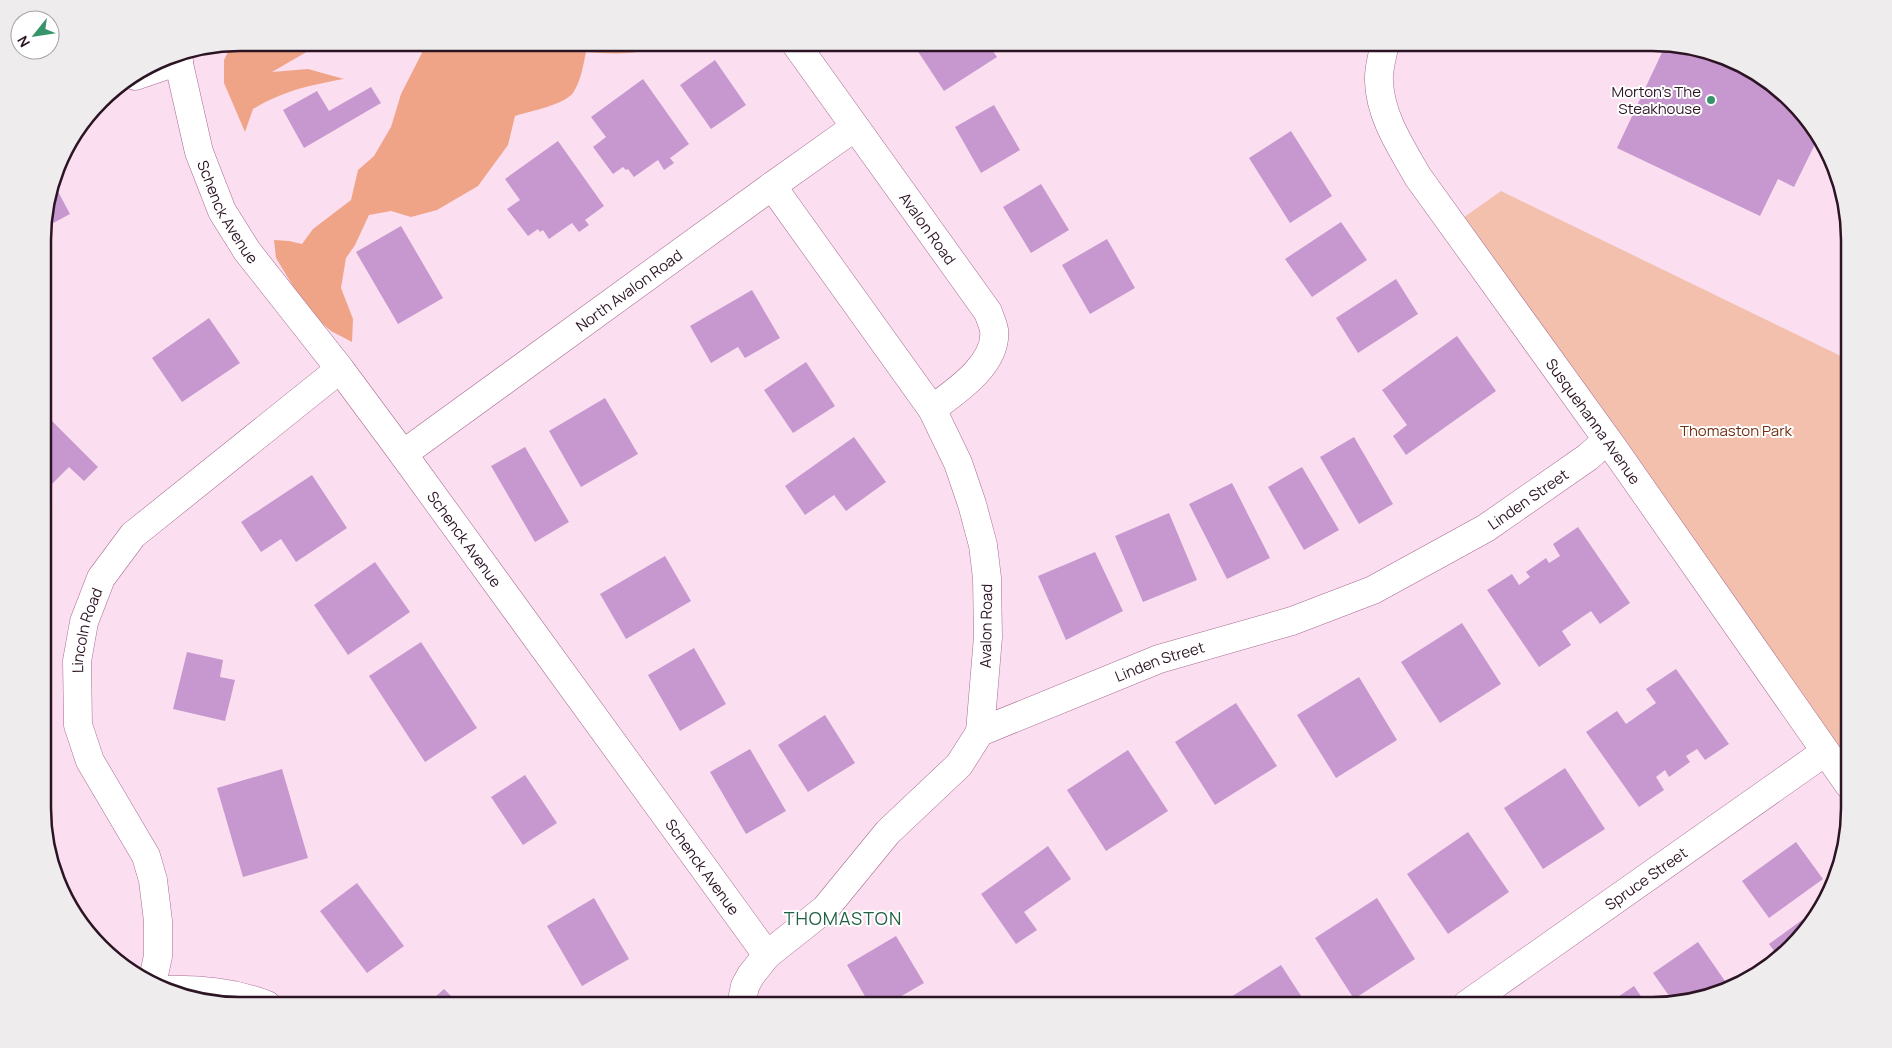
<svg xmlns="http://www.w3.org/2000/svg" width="1892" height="1048" viewBox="0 0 1892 1048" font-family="Manrope,sans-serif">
<rect width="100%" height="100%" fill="#fbdff0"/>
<!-- green -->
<polygon fill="#f3c0ad" points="1501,191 1849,360 1849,765 1453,225"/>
<!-- forest -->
<g fill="#f0a487">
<path d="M240 43H322L272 72 308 69 344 79C310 85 283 91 253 109L245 132 224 83V60L232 44Z"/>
<path d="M427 43H666C641 56 613 54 586 52 583 66 581 81 573 93 563 105 531 111 515 116L508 145 478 186 437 210 411 217 391 211 369 215 355 245 346 258 341 288 353 319 352 342 331 331 308 311 276 258 274 240 289 241 302 244 313 229 351 200 358 170 374 156 391 127 401 94Z"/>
</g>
<!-- building -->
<g fill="#c798cf">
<polygon points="915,43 987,43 997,57 944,91 913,44"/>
<polygon points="1666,44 1703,49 1750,69 1816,131 1819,136 1794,187 1778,179 1760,216 1617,148"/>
<polygon points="715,60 746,105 711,129 680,85"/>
<polygon points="643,79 689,144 670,158 674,163 664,170 658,160 634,177 628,169 626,170 623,167 613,174 593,147 606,137 591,117"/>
<polygon points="371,87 381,103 304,148 283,110 317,91 329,111"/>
<polygon points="994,105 1020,150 981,173 955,127"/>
<polygon points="1291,131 1332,196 1290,223 1249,158"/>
<polygon points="558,141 604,206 585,220 589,225 579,232 572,223 549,239 543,230 540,232 538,229 528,236 507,209 520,200 505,179"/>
<polygon points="54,184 70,214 44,228 44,215"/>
<polygon points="1041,184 1069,230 1031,253 1003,207"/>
<polygon points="1341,222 1367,260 1312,297 1285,259"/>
<polygon points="401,226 443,298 398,324 356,252"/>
<polygon points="1107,239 1135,288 1090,314 1062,265"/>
<polygon points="1396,279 1418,314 1358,353 1336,318"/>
<polygon points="752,290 780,338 745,358 738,347 711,363 690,326"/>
<polygon points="209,318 240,363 182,402 152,358"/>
<polygon points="1457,336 1496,391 1406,455 1393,436 1407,425 1382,390"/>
<polygon points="806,362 835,406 793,433 764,390"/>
<polygon points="605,398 638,454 581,487 549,431"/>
<polygon points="50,419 98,467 84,481 69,467 44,492 44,425"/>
<polygon points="854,437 886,482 846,511 834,495 805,515 785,486"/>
<polygon points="1354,437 1393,504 1359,524 1320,457"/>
<polygon points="525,447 569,522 535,542 491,466"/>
<polygon points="1302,467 1339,530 1304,550 1268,487"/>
<polygon points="312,475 347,528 296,562 281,539 261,552 241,522"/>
<polygon points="1232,483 1270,558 1227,579 1189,504"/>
<polygon points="1169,513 1197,580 1143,602 1115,536"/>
<polygon points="1578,527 1630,603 1600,624 1591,611 1562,631 1571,645 1539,667 1487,590 1512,574 1519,585 1530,577 1526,572 1546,558 1549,563 1560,556 1553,544"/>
<polygon points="1095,552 1123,611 1066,640 1038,576"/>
<polygon points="665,556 691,601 626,639 600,594"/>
<polygon points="375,562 410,612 348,655 314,605"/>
<polygon points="1462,623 1501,684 1440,723 1401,662"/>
<polygon points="421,642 477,728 425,762 369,676"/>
<polygon points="694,648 726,704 680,731 648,675"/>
<polygon points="187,652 223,660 220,677 235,680 225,721 173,709"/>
<polygon points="1676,669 1729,744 1705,760 1697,749 1686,756 1690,762 1669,777 1665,770 1656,777 1664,790 1639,807 1586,732 1617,711 1626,724 1656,703 1646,689"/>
<polygon points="1359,677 1397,740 1336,778 1297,715"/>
<polygon points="1236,703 1277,766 1215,805 1175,742"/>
<polygon points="825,715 855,763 808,792 778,745"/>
<polygon points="750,749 786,811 746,834 710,772"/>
<polygon points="1128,750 1168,811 1106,851 1067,790"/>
<polygon points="1565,768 1605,829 1543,869 1504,808"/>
<polygon points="282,769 308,858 243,877 217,788"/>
<polygon points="525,775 557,823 523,845 491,797"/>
<polygon points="1468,832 1509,892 1448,934 1407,874"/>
<polygon points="1796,842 1823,879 1769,918 1742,881"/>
<polygon points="1048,846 1071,879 1024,912 1037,930 1016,944 981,894"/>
<polygon points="357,883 404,946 367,973 320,911"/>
<polygon points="594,898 629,959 582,986 547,926"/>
<polygon points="1377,898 1415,959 1354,999 1315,938"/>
<polygon points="1824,904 1823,906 1777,955 1769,944"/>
<polygon points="896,936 924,983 886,1005 870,1005 847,965"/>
<polygon points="1698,942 1727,984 1718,990 1720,993 1715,995 1674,1003 1653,973"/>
<polygon points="1281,965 1307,1005 1221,1005 1220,1004"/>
<polygon points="1634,986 1647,1005 1606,1005"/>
<polygon points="444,989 460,1005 426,1005"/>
</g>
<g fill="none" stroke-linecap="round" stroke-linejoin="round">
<defs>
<g id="street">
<path id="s1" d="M795 43 988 312C990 318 993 324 994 330 998 364 955 392 932 409"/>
<path id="s2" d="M1385 43C1383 54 1378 69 1379 81 1380 116 1401 147 1418 177L1614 449 1849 785"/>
<path id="s3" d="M177 55 199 152 222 211 247 251 340 369 403 454 767 955"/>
<polyline points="135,76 179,61"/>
<polyline points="772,186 932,409 958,463 972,504 983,545 987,578 988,637 980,732"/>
<path id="s4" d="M403 454 772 186 855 127"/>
<path id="s5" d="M152 984 158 956V921L153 880 146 856 90 761 78 725 77 661 84 622 101 578 133 535 340 369"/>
<path d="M168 990C202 989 236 993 267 1005"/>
<path id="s6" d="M741 1005 745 986 751 975 767 955 825 909 888 832 959 765 980 732 1159 659 1292 621 1373 590 1486 528 1588 457 1607 440"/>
<path id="s7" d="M1466 1005 1825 752"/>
</g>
</defs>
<!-- street casing -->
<use href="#street" stroke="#a76b92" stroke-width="29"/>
<!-- street -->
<use href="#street" stroke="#fff" stroke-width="28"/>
</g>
<!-- markers -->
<circle fill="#36936a" stroke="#fff" stroke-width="2" cx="1711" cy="100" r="5"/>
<g text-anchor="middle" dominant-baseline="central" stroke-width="4" stroke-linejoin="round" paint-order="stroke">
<!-- poi labels -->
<g font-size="15" fill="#2c1424" stroke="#fff" text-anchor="end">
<text x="1701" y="91">Morton's The<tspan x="1701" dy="17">Steakhouse</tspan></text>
</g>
<!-- street labels -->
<g font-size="15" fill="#2c1424" stroke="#fff">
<text stroke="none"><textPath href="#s3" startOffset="166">Schenck Avenue</textPath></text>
<text stroke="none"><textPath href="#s1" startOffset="228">Avalon Road</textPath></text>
<text stroke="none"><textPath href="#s4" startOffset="279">North Avalon Road</textPath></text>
<text stroke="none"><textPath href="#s2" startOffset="444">Susquehanna Avenue</textPath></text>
<text stroke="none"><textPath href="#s6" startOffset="966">Linden Street</textPath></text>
<text stroke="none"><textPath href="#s3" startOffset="571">Schenck Avenue</textPath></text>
<text transform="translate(986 626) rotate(-89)">Avalon Road</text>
<text stroke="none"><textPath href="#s5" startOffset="374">Lincoln Road</textPath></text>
<text stroke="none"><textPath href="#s6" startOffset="561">Linden Street</textPath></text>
<text stroke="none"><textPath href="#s3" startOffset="976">Schenck Avenue</textPath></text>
<text stroke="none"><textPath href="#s7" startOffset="220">Spruce Street</textPath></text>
</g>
<!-- park labels -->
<g font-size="15" fill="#712e11" stroke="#fff">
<text x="1736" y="430">Thomaston Park</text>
</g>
<!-- quarter labels -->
<g font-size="18" letter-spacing="1" fill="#1f5f43" stroke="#fff">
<text x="843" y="918">THOMASTON</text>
</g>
</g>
<!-- crop -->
<path d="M0 0H1892V1048H0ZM240 51H1652A189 189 0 0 1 1841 240V808A189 189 0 0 1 1652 997H240A189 189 0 0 1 51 808V240A189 189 0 0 1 240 51Z" fill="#eeeced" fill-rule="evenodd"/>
<path fill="none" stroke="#2c1424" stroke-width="2.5" d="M240 51H1652A189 189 0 0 1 1841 240V808A189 189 0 0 1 1652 997H240A189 189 0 0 1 51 808V240A189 189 0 0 1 240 51Z"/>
<!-- north arrow -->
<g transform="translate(35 35) rotate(240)"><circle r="24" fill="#ffffff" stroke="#aba1a7"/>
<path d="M0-4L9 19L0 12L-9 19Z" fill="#36936a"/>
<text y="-8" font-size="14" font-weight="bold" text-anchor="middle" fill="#2c1424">N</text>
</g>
</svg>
